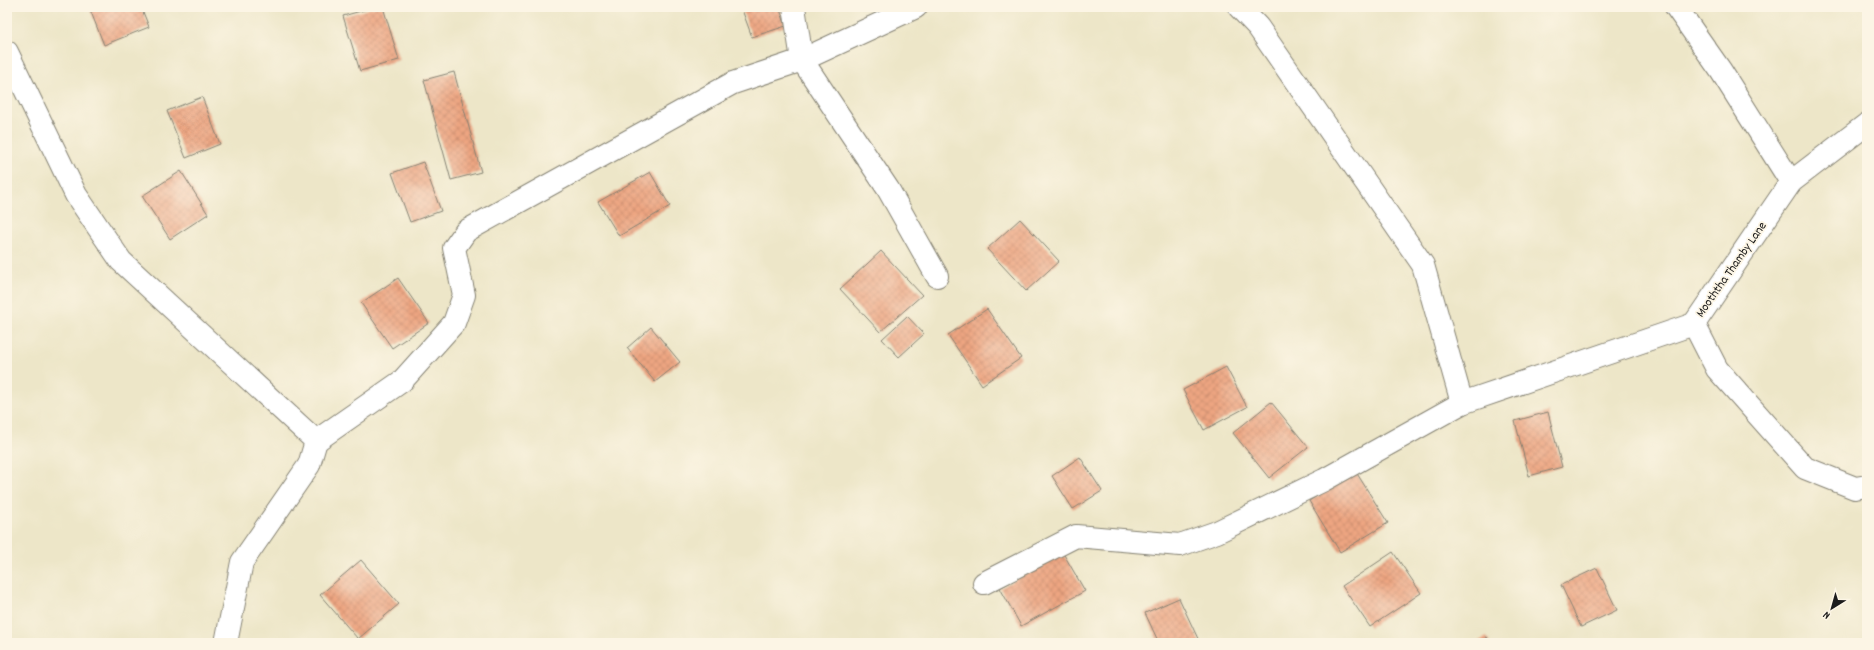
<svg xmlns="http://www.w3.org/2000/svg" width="1874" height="650" viewBox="0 0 1874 650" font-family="Dekko,sans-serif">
<defs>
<pattern id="building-cross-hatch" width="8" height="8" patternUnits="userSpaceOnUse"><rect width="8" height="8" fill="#eda581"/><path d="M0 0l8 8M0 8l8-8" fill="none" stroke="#cb8d6f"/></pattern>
</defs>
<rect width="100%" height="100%" fill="#fcf5e5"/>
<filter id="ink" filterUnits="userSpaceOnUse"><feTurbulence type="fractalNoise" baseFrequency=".025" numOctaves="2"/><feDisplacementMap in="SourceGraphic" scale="8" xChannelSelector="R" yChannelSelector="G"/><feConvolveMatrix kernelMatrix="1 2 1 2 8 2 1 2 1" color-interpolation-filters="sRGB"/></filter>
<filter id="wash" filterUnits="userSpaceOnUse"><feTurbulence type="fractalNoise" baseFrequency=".012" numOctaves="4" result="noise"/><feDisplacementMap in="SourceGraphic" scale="16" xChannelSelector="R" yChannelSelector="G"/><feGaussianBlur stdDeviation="0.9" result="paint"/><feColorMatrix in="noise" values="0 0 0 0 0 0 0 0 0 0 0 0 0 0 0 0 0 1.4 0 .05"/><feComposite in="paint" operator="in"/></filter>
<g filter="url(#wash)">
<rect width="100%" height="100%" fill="#ede6c8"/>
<g id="blocks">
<!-- building -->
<g fill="url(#building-cross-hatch)">
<polygon points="89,7 141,7 149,27 104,45"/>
<polygon points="375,7 383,7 399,60 360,71 343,16"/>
<polygon points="741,7 779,7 786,26 752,37"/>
<polygon points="454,72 481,172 451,180 424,80"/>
<polygon points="202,97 220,144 186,158 167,111"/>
<polygon points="423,162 441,211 410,222 392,173"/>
<polygon points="181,171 208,214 170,239 142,196"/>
<polygon points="650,172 670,206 619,236 598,202"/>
<polygon points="1020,219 1059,261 1026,291 987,249"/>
<polygon points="881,251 922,295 880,332 840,289"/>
<polygon points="398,278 429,323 392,348 361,303"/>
<polygon points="987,309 1021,358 982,385 948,335"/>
<polygon points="907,316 924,334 899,357 882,339"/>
<polygon points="651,327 680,362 655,382 627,348"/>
<polygon points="1226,367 1247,407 1204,430 1183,390"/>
<polygon points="1271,402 1308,447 1269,478 1233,433"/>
<polygon points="1548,412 1562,467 1529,476 1515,421"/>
<polygon points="1080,457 1102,491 1073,509 1052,476"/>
<polygon points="1356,472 1388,523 1340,552 1309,501"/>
<polygon points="1393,552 1421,593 1370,627 1342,586"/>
<polygon points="1063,553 1085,591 1021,626 1000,588"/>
<polygon points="361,560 399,604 358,639 320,595"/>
<polygon points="1597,568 1617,610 1581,627 1561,585"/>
<polygon points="1179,598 1200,643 1159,643 1145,613"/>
<polygon points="1487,637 1490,643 1477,643"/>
</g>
</g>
</g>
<g filter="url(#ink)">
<use href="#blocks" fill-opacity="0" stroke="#848172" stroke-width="1"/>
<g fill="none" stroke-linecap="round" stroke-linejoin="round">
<defs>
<g id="minor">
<polyline points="794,7 802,60 916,7"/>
<polyline points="1239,7 1258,27 1423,265 1462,403"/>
<polyline points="1676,7 1721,71 1791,182 1694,324 1717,369 1805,468 1855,488 1867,486"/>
<polyline points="7,52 76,195 121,261 316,441 309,465 242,562 226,643"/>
<polyline points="1791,182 1867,124"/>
<polyline points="316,441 402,381 454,323 464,295 454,248 466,231 733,83 802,60 888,189 937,276"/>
<polyline points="984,583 1076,536 1180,545 1217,532 1324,480 1462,403 1694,324"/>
</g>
</defs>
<!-- minor casing -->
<use href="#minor" stroke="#848172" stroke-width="24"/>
<!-- minor -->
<use href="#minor" stroke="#fff" stroke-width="22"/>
</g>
</g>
<g text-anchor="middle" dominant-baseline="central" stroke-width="3.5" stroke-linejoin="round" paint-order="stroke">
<!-- street labels -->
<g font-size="13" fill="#1c1c1c" stroke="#fcf5e5">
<text transform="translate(1732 270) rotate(-55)">Mooththa Thamby Lane</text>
</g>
</g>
<!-- margin -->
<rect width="1874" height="650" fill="none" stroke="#fcf5e5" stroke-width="24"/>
<!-- north arrow -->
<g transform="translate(1832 608) rotate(217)" stroke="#fcf5e5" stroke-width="3" paint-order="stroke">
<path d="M0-3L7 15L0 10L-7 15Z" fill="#1c1c1c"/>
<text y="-6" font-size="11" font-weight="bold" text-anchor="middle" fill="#1c1c1c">N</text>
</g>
</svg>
